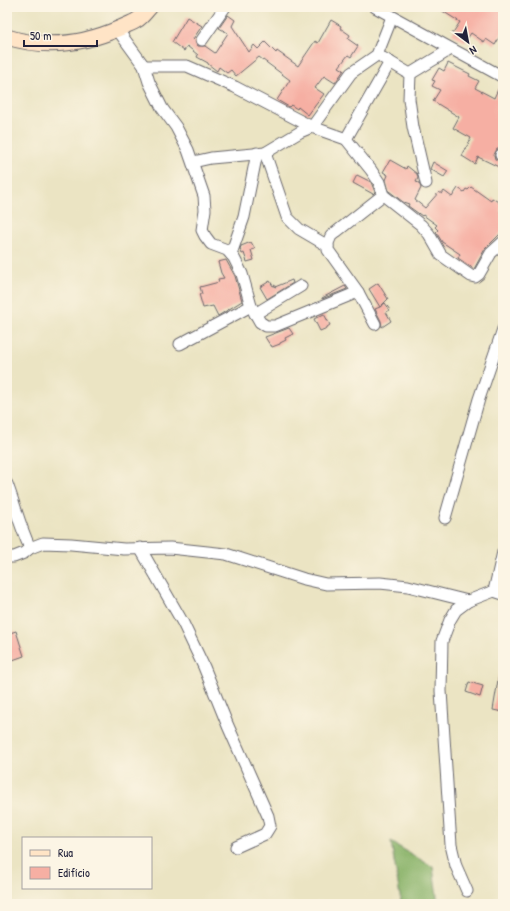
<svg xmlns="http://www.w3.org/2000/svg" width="510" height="911" viewBox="0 0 510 911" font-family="'Patrick Hand',sans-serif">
<rect width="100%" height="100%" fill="#fcf5e5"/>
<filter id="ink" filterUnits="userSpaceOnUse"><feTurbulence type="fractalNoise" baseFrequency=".025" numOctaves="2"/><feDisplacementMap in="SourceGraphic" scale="8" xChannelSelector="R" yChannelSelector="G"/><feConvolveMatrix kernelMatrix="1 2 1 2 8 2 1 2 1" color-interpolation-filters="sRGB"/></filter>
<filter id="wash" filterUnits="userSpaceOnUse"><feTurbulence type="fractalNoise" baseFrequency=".012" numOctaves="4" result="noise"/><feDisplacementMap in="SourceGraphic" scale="16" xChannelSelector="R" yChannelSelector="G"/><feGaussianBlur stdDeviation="0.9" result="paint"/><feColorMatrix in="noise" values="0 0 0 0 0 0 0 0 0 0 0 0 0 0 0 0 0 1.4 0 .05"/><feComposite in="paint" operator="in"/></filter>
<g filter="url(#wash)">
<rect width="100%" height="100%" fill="#ebe4c3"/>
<!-- forest -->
<polygon fill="#88b268" stroke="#556a52" points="391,842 433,867 438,904 401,904 401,902"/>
<g id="blocks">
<!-- building -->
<g fill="#f6afa3">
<polygon points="436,7 503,7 503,31 495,45 486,39 484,42 471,33 465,42 452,34 460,22"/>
<polygon points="228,15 235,20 232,26 249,52 254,45 258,49 265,42 276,53 277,51 298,66 315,41 318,43 331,20 341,26 340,28 350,35 348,39 358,46 351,57 348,55 339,67 344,70 335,83 324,76 315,88 324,94 308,115 298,107 297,109 291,105 289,107 277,100 290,80 259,57 236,76 231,70 227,73 219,67 217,71 208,64 208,63 197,57 198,55 187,46 184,51 172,42 187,17 202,26 193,39 195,41 196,43 198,46 205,46 215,53 228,33 219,28"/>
<polygon points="448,63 470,74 469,76 479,81 475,88 494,98 501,83 503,84 503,148 497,149 494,155 495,159 503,163 503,169 478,157 475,164 462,156 471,138 453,128 459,117 433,101 440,90 432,86 435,81 432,80 439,68 444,71"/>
<polygon points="390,160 406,169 407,166 417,174 418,178 416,182 419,183 421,188 415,200 425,208 439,192 442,194 444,191 452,197 458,188 464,192 466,189 468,190 471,187 491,201 492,198 503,205 500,212 503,214 503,231 485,249 474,269 458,258 460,254 442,242 436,232 438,230 435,227 437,225 423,215 422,216 408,206 409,204 403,202 389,191 386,180 388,175 383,172"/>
<polygon points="433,162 448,171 444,177 430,169"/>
<polygon points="357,175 371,182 375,192 373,194 353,183"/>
<polygon points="251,242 255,249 251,250 254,260 247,262 244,253 242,254 240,249 241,246"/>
<polygon points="226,260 235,276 242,301 218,316 213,306 203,308 199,294 202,294 200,287 219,282 218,279 224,278 221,273 218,262"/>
<polygon points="292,280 293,283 267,299 260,287 270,281 273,286 275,285 275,287"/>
<polygon points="378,283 388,299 380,307 385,303 390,310 386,312 391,321 382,327 381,321 375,309 380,307 369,289"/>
<polygon points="345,286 347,289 322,299 322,298"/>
<polygon points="324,314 330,325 327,327 327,328 320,331 314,319"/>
<polygon points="289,328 293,334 285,338 286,340 280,343 280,344 272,347 271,345 270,345 265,337"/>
<polygon points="16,631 24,656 7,662 7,634"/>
<polygon points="499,674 503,675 503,712 493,710"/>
<polygon points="469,682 483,686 480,697 466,692"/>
</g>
</g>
</g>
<g filter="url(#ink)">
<use href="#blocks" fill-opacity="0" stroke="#68666b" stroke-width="1"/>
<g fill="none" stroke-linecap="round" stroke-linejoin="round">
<defs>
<g id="street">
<polyline points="375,7 503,77"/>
<polyline points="117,29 144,66 149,82 162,108 176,127 188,150 204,196 205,210 202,230 205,236 211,244 227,250 234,258 242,274 251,306 260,322 266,326 275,326 358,292"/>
<polyline points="202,40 225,7"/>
<polyline points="383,58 410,74 451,49"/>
<polyline points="144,66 187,66 235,87 312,127 346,139 371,170 379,182 383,195 421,225 429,234 441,255 471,276 475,277 479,274 491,253 503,242"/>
<polyline points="410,74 409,99 413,127 426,183"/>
<polyline points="346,139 390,62"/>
<polyline points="265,153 287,217 299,229 328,246"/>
<polyline points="501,155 503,156"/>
<polyline points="193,162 211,158 265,153 300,132 312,127 351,73 377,55 392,17"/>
<polyline points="231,254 244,217 257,153"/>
<polyline points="255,314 301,286"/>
<polyline points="375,324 358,292 328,250 328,243 331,236 383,195"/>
<polyline points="180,344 251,306"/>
<path d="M7 484C15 505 20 527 30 548"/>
<polyline points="445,518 479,399 503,329"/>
<polyline points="140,548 183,623 204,667 228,726 268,816 270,826 265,834 236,847"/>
<polyline points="7,557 14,557 24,553 30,548 43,543 71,544 124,549 170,548 226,554 304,579 326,584 380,583 408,586 468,601 494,591 503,594"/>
<polyline points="494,591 503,552"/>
<polyline points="467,891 456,866 451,845 441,691 442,641 450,620 456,610 468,601"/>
</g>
<path id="secondary" d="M7 37C45 49 84 44 120 28 126 25 133 23 137 20 142 17 146 11 150 7"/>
</defs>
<!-- street casing -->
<use href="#street" stroke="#68666b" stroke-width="13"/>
<!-- secondary casing -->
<use href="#secondary" stroke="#68666b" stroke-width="17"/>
<!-- street -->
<use href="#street" stroke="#fff" stroke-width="11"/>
<!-- secondary -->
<use href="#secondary" stroke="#ffe4c6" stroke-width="15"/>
</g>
</g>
<!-- margin -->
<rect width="510" height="911" fill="none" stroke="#fcf5e5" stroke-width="24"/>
<!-- legend -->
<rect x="22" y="837" width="130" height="52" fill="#fcf5e5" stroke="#a5a1a1"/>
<rect x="30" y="850" width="20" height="6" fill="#ffe4c6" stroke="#a5a1a1"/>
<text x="58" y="857" font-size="12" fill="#22223b">Rua</text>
<rect x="30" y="867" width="20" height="12" fill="#f6afa3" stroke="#a5a1a1"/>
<text x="58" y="877" font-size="12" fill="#22223b">Edifício</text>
<!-- north arrow -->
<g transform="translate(468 42) rotate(148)" stroke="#fcf5e5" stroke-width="3" paint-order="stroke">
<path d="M0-3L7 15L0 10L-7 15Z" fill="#22223b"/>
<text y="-6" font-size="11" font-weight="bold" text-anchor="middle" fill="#22223b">N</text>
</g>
<!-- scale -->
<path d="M24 40v6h73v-6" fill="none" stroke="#22223b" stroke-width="2"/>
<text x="30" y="40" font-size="12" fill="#22223b" stroke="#fcf5e5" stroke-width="3" paint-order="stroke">50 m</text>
</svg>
